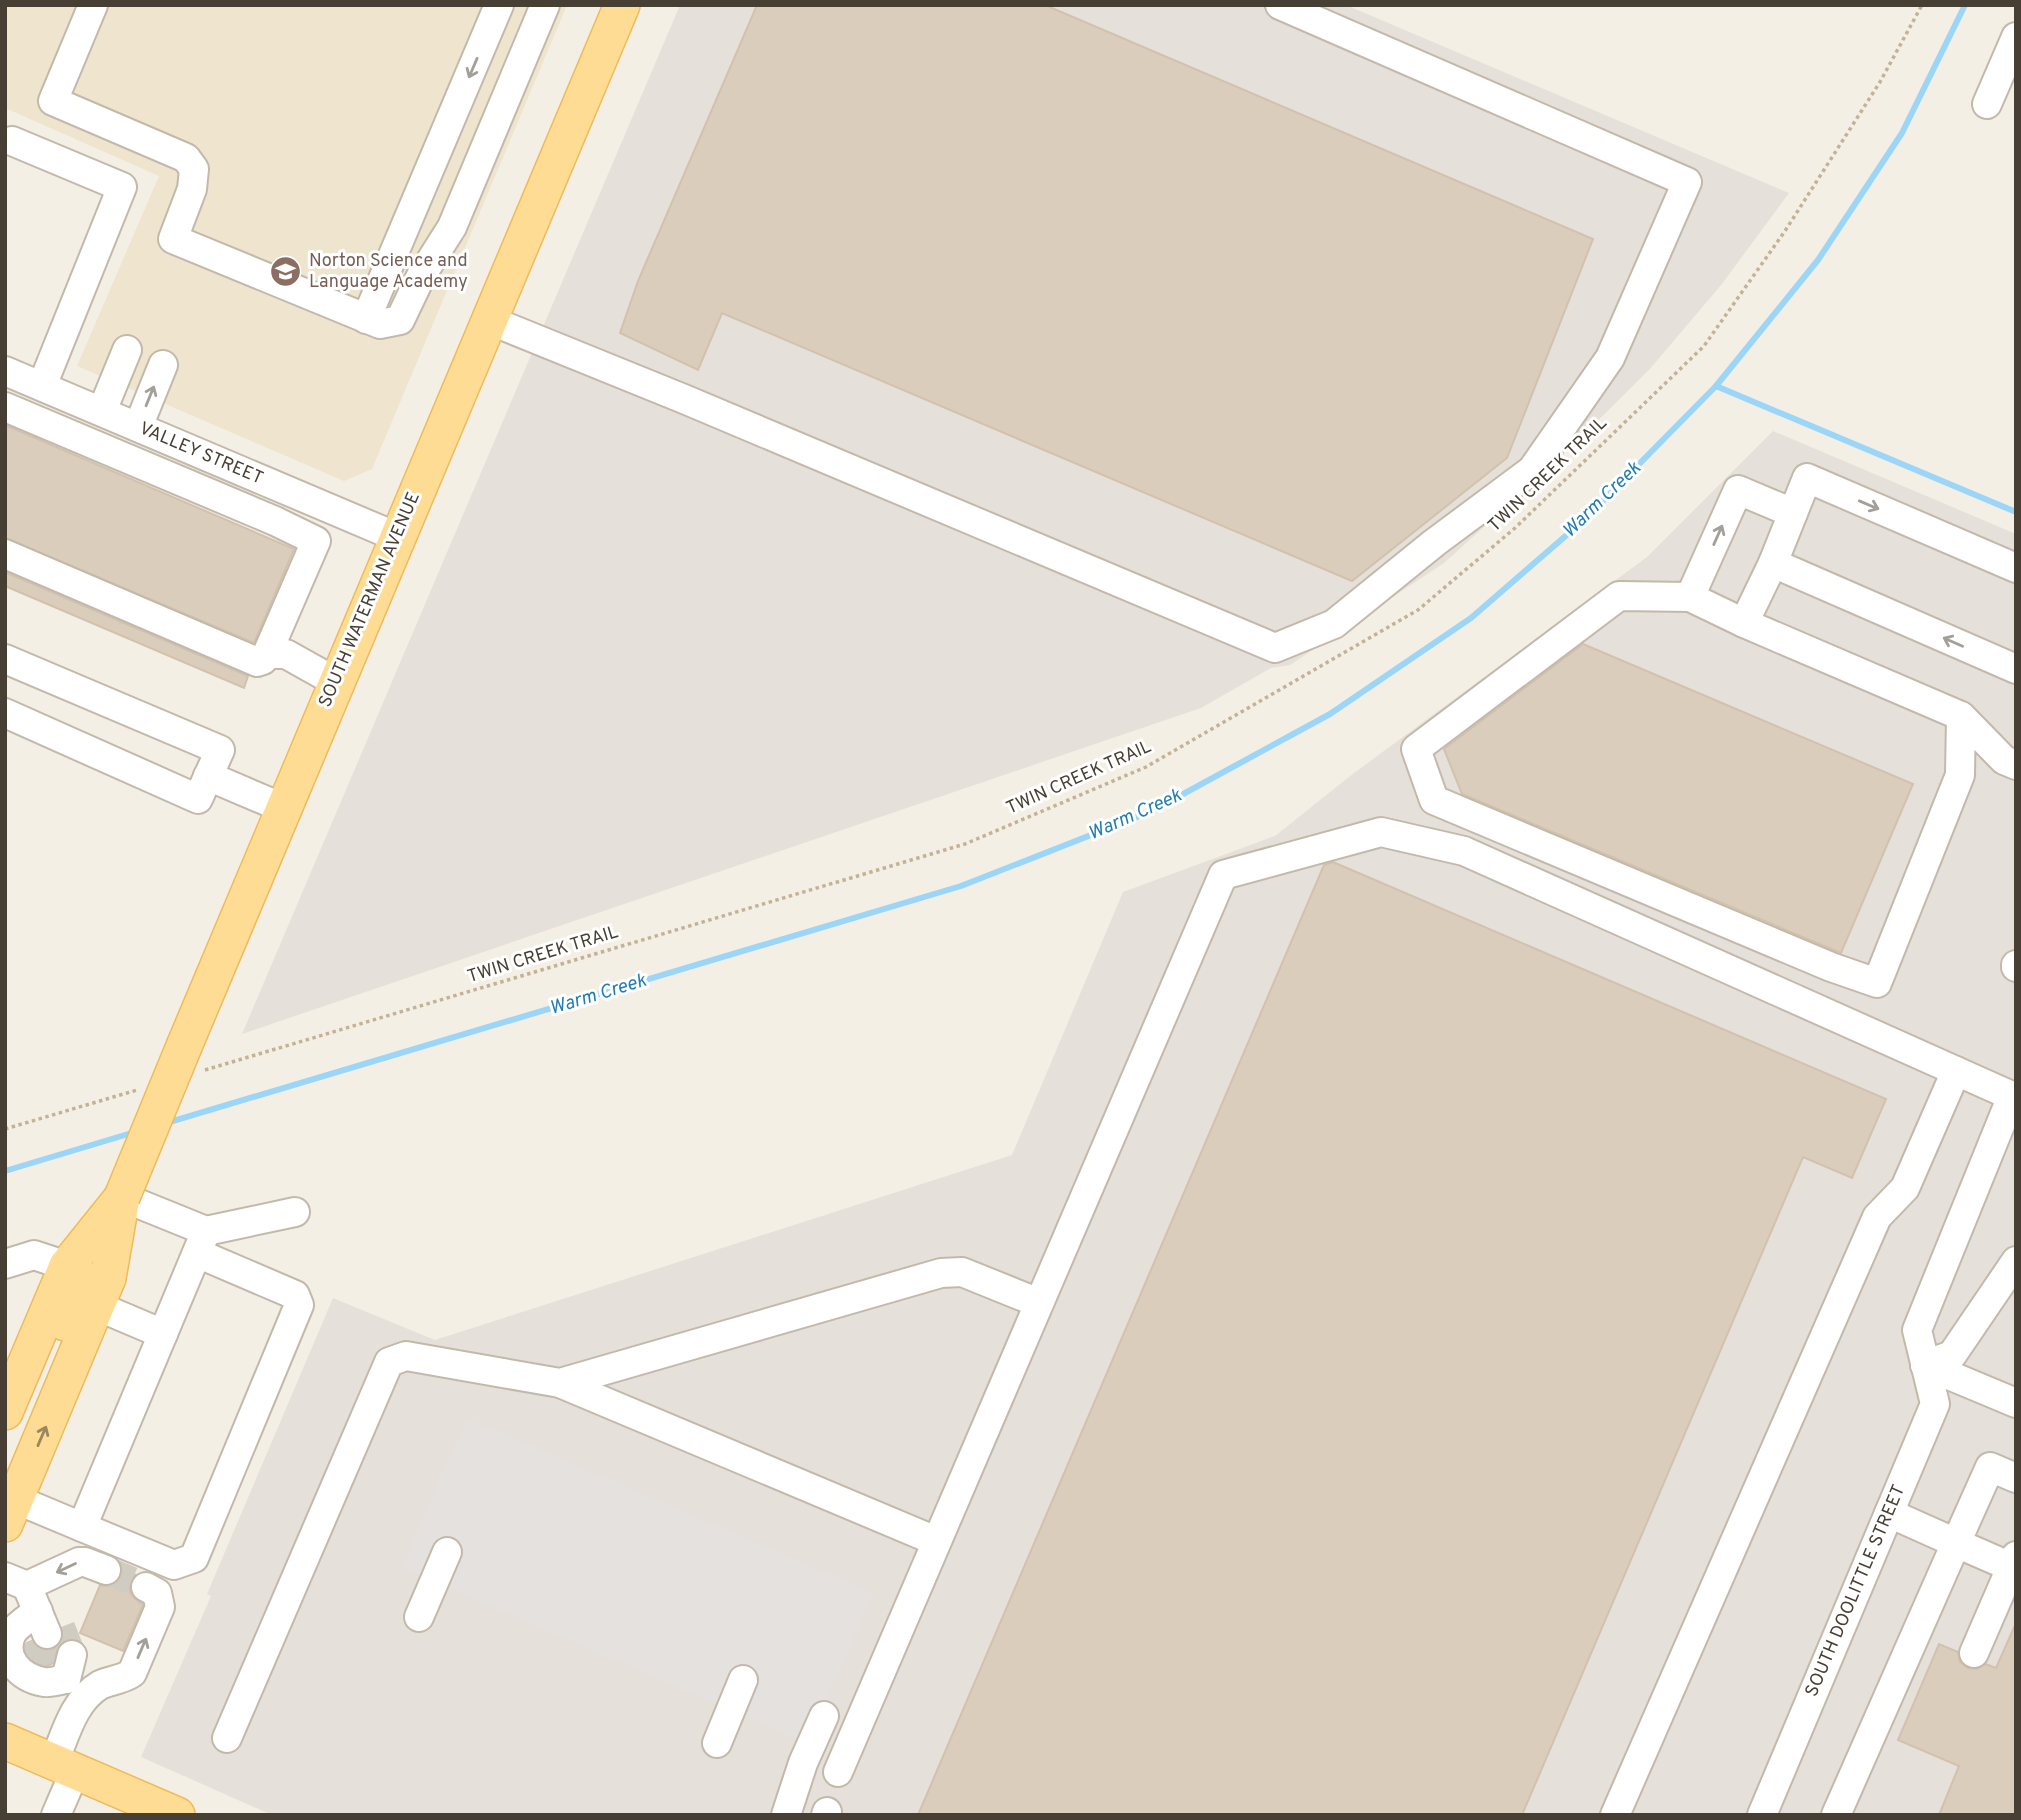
<svg xmlns="http://www.w3.org/2000/svg" width="2021" height="1820" viewBox="0 0 2021 1820" font-family="Overpass,sans-serif">
<rect width="100%" height="100%" fill="#f4efe5"/>
<!-- industrial -->
<g fill="#e6e0da">
<polygon points="680,5 1346,5 1789,193 1722,284 1649,370 1556,462 1444,563 1290,665 1271,668 1201,708 242,1034"/>
<polygon points="1773,431 2016,534 2016,1815 272,1815 141,1757 211,1596 207,1594 333,1298 435,1340 1012,1155 1123,892 1275,836 1350,776 1647,557"/>
</g>
<!-- education -->
<polygon fill="#efe4cd" points="5,5 567,5 372,469 344,481 77,366 159,176 5,108"/>
<!-- parking -->
<polygon fill="#e4e1de" points="467,1418 873,1593 807,1743 402,1568"/>
<g fill="none" stroke-linecap="round" stroke-linejoin="round">
<!-- stream -->
<g stroke="#9bd5f7" stroke-width="6">
<polyline points="1716,386 2016,512"/>
<polyline points="166,1123 961,886 1152,811 1330,714 1471,618 1584,520 1716,386 1818,260 1902,133 1965,5"/>
<polyline points="5,1171 135,1132"/>
</g>
</g>
<!-- building -->
<g fill="#dacdbc" stroke="#d2c2ac" stroke-width="2">
<polygon points="757,5 1045,5 1593,239 1507,458 1352,581 722,313 698,370 620,333 638,281"/>
<polygon points="5,425 294,549 254,643 5,538"/>
<polygon points="5,572 248,676 244,688 5,586"/>
<polygon points="1583,644 1913,784 1841,953 1462,794 1444,749"/>
<polygon points="1333,862 1886,1099 1852,1178 1803,1157 1522,1815 918,1815 1324,865"/>
<polygon points="122,1569 136,1575 131,1580 129,1588 132,1596 143,1605 123,1651 80,1633 100,1585 108,1586 116,1583 121,1577"/>
<polygon points="2016,1623 2016,1815 1939,1815 1959,1766 1898,1740 1939,1644 1958,1652 1960,1662 1968,1668 1977,1669 1986,1664 1996,1668"/>
<polygon points="32,1641 36,1647 44,1650 53,1650 59,1645 53,1663 47,1666 35,1661 27,1643"/>
</g>
<g fill="none" stroke-linecap="round" stroke-linejoin="round">
<!-- minor-tunnel -->
<g stroke="#d1ccc2" stroke-width="28" stroke-dasharray="28 14" stroke-linecap="butt">
<polyline points="106,1570 146,1587"/>
<polyline points="61,1627 72,1655"/>
<polyline points="34,1640 45,1667"/>
</g>
<defs>
<g id="minor">
<polyline points="93,5 53,101 186,158 194,169 192,189 173,239 380,324 400,320 421,276 452,227 545,5"/>
<polyline points="1987,104 2016,37"/>
<polyline points="12,141 122,187 42,386"/>
<polyline points="366,319 499,5"/>
<polyline points="489,320 684,399 1275,648 1334,624 1434,543 1532,470 1610,358 1687,182 1280,5"/>
<polyline points="5,371 397,537"/>
<polyline points="5,407 275,521 316,541 267,654 263,660 257,662 5,554"/>
<polyline points="102,411 127,350"/>
<polyline points="138,427 163,365"/>
<polyline points="1773,563 2016,669"/>
<polyline points="1690,597 1738,490 1793,513"/>
<polyline points="1744,623 1773,563 1807,478 2016,568"/>
<polyline points="267,654 286,654 336,682"/>
<polyline points="5,659 220,750 198,799 5,713"/>
<polyline points="1961,716 1960,775 1877,983 1831,967 1434,800 1416,749 1619,596 1690,597 1744,623 1961,716 2004,760 2016,765"/>
<polyline points="208,776 283,808"/>
<polyline points="2016,965 2016,967"/>
<polyline points="206,1231 295,1212"/>
<polyline points="5,1264 34,1255 67,1266"/>
<polyline points="97,1306 163,1334"/>
<polyline points="1925,1365 1952,1355 2016,1261"/>
<polyline points="1925,1365 2016,1403"/>
<polyline points="560,1383 936,1541"/>
<polyline points="2016,1478 1990,1467 1956,1543 2016,1569"/>
<polyline points="15,1499 82,1527 206,1231 122,1197"/>
<polyline points="82,1527 174,1565 194,1558 299,1305 295,1295 197,1253"/>
<polyline points="5,1577 27,1586 47,1634"/>
<polyline points="27,1586 79,1562 85,1562 106,1570"/>
<path d="M38 1611C30 1617 17 1625 12 1633 0 1657 20 1678 44 1682 50 1683 60 1680 66 1679"/>
<polyline points="419,1617 447,1552"/>
<polyline points="1974,1653 2016,1556"/>
<polyline points="66,1679 72,1655"/>
<polyline points="227,1738 389,1362 406,1356 560,1383 941,1273 962,1272 1039,1303"/>
<polyline points="717,1743 743,1680"/>
<path d="M54 1762C65 1736 73 1701 100 1685 110 1680 122 1680 132 1673L160 1607 157 1593 146 1587"/>
<polyline points="838,1772 1223,875 1381,832 1464,851 1956,1071 1905,1188 1877,1217 1615,1815"/>
<polyline points="56,1815 75,1771"/>
<polyline points="786,1815 803,1763 824,1716"/>
<polyline points="826,1815 827,1812"/>
<polyline points="1762,1815 1935,1404 1917,1330 2012,1096 1956,1071"/>
<polyline points="1836,1815 1956,1543 1889,1513"/>
</g>
<g id="major">
<polyline points="185,1044 622,5"/>
<polyline points="65,1323 82,1283 76,1270 67,1266"/>
<polyline points="5,1412 67,1266 120,1200"/>
<polyline points="5,1524 108,1278 122,1197"/>
<polyline points="5,1741 177,1815"/>
</g>
</defs>
<!-- minor casing -->
<use href="#minor" stroke="#c3b9aa" stroke-width="32"/>
<!-- major casing -->
<use href="#major" stroke="#efbb59" stroke-width="38"/>
<!-- path -->
<g stroke="#c4b297" stroke-width="3.5" stroke-dasharray="3.5 3.5" stroke-linecap="butt">
<polyline points="205,1070 965,844 1146,767 1418,610 1515,528 1704,346 1785,231 1880,82 1922,5"/>
<polyline points="5,1129 137,1090"/>
</g>
<!-- minor -->
<use href="#minor" stroke="#fff" stroke-width="28"/>
<!-- major -->
<use href="#major" stroke="#ffdc93" stroke-width="35"/>
<defs>
<polyline id="major-bridge" points="122,1197 185,1044"/>
</defs>
<!-- major-bridge casing -->
<use href="#major-bridge" stroke="#efbb59" stroke-width="38" stroke-linecap="butt"/>
<!-- major-bridge -->
<use href="#major-bridge" stroke="#ffdc93" stroke-width="35"/>
</g>
<!-- one-way arrows -->
<defs><path id="oneway-shaft" d="M-6 0H5M1.5-3L5.5 0L1.5 3" fill="none" stroke-width="1.6" stroke-linecap="round" stroke-linejoin="round" transform="scale(1.75)"/></defs>
<g stroke="#a39f9a">
<use href="#oneway-shaft" transform="translate(473 68) rotate(113)"/>
<use href="#oneway-shaft" transform="translate(150 396) rotate(-68)"/>
<use href="#oneway-shaft" transform="translate(1869 505) rotate(23)"/>
<use href="#oneway-shaft" transform="translate(1718 535) rotate(-66)"/>
<use href="#oneway-shaft" transform="translate(1953 642) rotate(-156)"/>
<use href="#oneway-shaft" transform="translate(66 1568) rotate(155)"/>
<use href="#oneway-shaft" transform="translate(142 1648) rotate(-67)"/>
</g>
<use stroke="#9a865f" href="#oneway-shaft" transform="translate(42 1436) rotate(-67)"/>
<!-- icons -->
<defs>
<symbol id="school-disc" viewBox="-11 -11 22 22"><circle r="9.5" fill="#8d6e63" stroke="#fff"/><path d="M0-5L7-2L0 1L-7-2ZM-4 1L0 2.5L4 1V4Q0 6-4 4Z" fill="#fff"/></symbol>
</defs>
<g fill-rule="evenodd">
<use href="#school-disc" x="268" y="254" width="35" height="35"/>
</g>
<g text-anchor="middle" dominant-baseline="central" stroke-width="6" stroke-linejoin="round" paint-order="stroke">
<!-- education labels -->
<g font-size="18" fill="#785e54" stroke="#fff" text-anchor="start">
<text x="309" y="261">Norton Science and<tspan x="309" dy="21">Language Academy</tspan></text>
</g>
<!-- street labels -->
<g font-size="18" fill="#473f34" stroke="#fff">
<text transform="translate(201 454) rotate(23)">VALLEY STREET</text>
<text transform="translate(1548 475) rotate(-44)">TWIN CREEK TRAIL</text>
<text transform="translate(370 600) rotate(-67)">SOUTH WATERMAN AVENUE</text>
<text transform="translate(1079 778) rotate(-24)">TWIN CREEK TRAIL</text>
<text transform="translate(543 955) rotate(-17)">TWIN CREEK TRAIL</text>
<text transform="translate(1856 1591) rotate(-67)">SOUTH DOOLITTLE STREET</text>
</g>
<!-- water labels -->
<g font-size="19" font-style="italic" fill="#227db4" stroke="#fff">
<text transform="translate(1602 500) rotate(-44)">Warm Creek</text>
<text transform="translate(1135 815) rotate(-24)">Warm Creek</text>
<text transform="translate(598 995) rotate(-17)">Warm Creek</text>
</g>
</g>
<!-- border -->
<rect width="2021" height="1820" fill="none" stroke="#473f34" stroke-width="14"/>
</svg>
